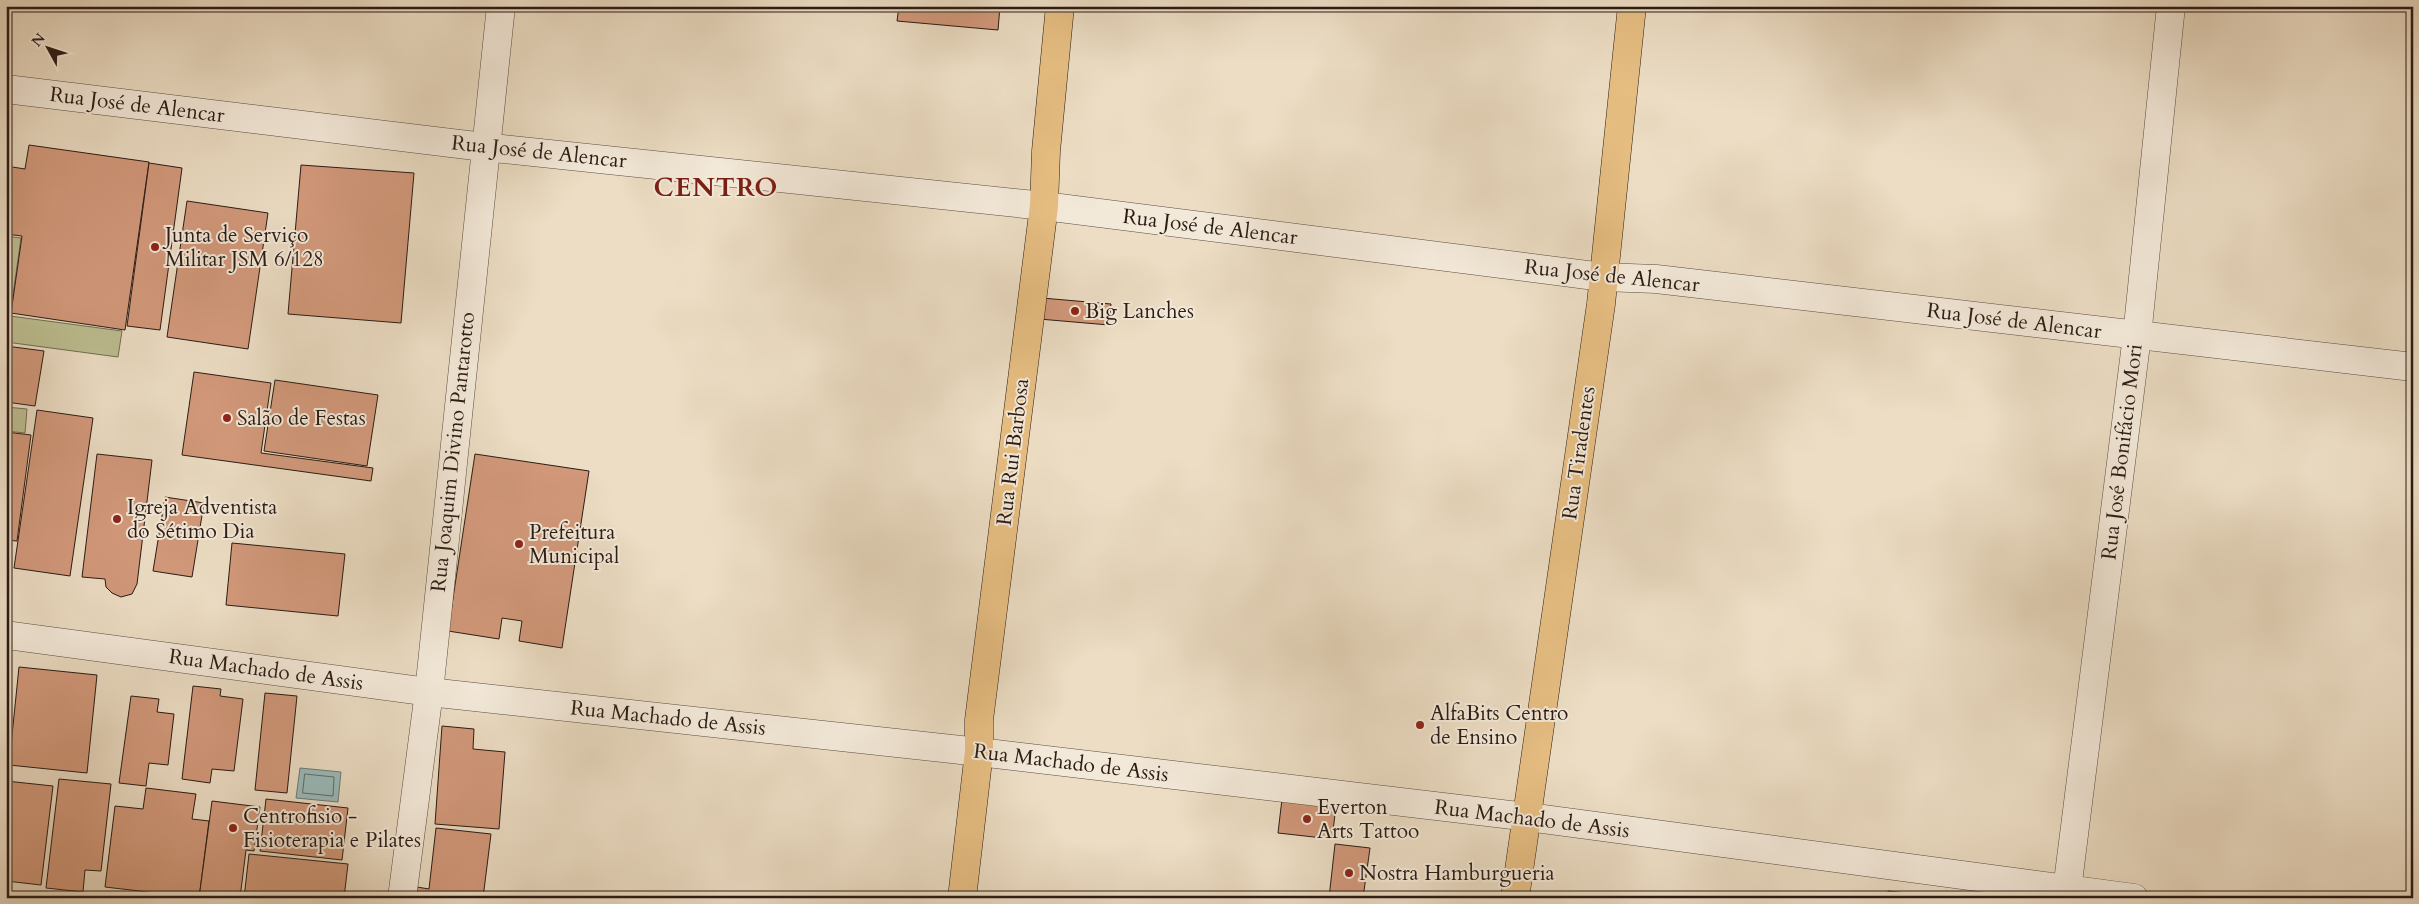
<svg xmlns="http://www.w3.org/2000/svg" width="2419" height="904" viewBox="0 0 2419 904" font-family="Cardo,serif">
<rect width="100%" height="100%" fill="#ecddc4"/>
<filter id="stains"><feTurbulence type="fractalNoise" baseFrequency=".004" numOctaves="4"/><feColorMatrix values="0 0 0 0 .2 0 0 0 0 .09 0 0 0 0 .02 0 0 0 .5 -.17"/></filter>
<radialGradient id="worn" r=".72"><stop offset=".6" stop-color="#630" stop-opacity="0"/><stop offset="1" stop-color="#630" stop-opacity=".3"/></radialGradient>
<!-- green -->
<g fill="#bcbf91" stroke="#736d53">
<polygon points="6,236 21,238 10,316 122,331 118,357 6,342"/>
<polygon points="6,407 27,409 25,433 6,431"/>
</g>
<!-- water -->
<polygon fill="#9abbba" stroke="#6d7b78" points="300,768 341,772 338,802 296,798"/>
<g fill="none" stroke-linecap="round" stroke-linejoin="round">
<!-- shore -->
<polygon stroke="#626b68" stroke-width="1" points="305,774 334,777 333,796 303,793"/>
</g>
<!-- building -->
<g fill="#d2997b" stroke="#2a1b15">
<polygon points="899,6 1000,6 998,30 897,21"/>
<polygon points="29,145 149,162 125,330 11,313 22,236 6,234 6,166 25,169"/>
<polygon points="149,163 182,168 160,330 127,326"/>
<polygon points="301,165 414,173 401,323 288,314"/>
<polygon points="187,201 268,213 248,349 167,337"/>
<polygon points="1042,298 1111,304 1109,325 1039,319"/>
<polygon points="6,346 44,351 35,406 6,402"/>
<polygon points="194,372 271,383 261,453 373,468 371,481 182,455"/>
<polygon points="275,380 378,395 367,466 264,451"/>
<polygon points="37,410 93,418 70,576 14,568"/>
<polygon points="6,432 31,435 17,541 6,540"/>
<polygon points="97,454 152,460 137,584 132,594 121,597 112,593 106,587 105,579 82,577"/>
<polygon points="475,454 589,471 562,648 519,641 522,621 502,618 499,639 448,631"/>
<polygon points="165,497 204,503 192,577 153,571"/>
<polygon points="232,543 345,554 338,616 226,605"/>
<polygon points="19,667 97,675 87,773 9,765"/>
<polygon points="193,686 221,689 220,696 243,699 234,771 212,769 210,783 182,779"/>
<polygon points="265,693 297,696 287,793 255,790"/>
<polygon points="131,696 159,699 157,712 174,714 168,765 149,763 146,786 119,783"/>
<polygon points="442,726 474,729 473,749 505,752 499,829 435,824"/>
<polygon points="59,779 111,784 101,871 85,870 83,892 46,888"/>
<polygon points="6,781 53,786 41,885 6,881"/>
<polygon points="146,788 196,794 192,819 209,821 199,898 105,887 115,806 143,809"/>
<polygon points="266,799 348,808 342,860 260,851"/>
<polygon points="1282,799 1336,806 1332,839 1278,833"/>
<polygon points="212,801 260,807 254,851 246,850 240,898 199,898"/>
<polygon points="436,828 491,834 483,898 416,898 417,887 429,889"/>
<polygon points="1335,844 1370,848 1363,898 1329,898"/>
<polygon points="249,854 348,864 344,898 244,898"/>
<polygon points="1888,891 1943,897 1887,898"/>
</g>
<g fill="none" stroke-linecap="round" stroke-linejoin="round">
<defs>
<g id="minor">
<polyline points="6,89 484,147 1044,206 1603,277 1656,279 2413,367"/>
<polyline points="6,635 429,692 979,752 1528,817 2134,898"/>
<polyline points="402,898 429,692 501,6"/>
<polyline points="2066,898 2137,336 2171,6"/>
</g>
<g id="major">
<polyline points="962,898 979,752 979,720 1044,206 1046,151 1060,6"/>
<polyline points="1515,898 1601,304 1632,6"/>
</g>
</defs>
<!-- minor casing -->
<use href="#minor" stroke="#5a4c41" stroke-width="29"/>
<!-- major casing -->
<use href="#major" stroke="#2a1b15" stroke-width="29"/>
<!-- minor -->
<use href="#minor" stroke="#f3e9d9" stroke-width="28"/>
<!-- major -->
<use href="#major" stroke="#e6be82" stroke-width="28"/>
</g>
<!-- markers -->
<g fill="#8f2418" stroke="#f3e9d9" stroke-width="2">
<circle cx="155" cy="247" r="5"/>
<circle cx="1075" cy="311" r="5"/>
<circle cx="227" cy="418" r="5"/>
<circle cx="117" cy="519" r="5"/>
<circle cx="519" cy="544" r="5"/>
<circle cx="1420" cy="725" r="5"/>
<circle cx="1307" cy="819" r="5"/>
<circle cx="233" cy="828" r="5"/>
<circle cx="1349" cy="873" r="5"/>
</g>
<g text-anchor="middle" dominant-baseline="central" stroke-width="4" stroke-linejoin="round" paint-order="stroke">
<!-- street labels -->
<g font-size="21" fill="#2a1b15" stroke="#f3e9d9">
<text transform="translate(137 105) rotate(7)">Rua José de Alencar</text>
<text transform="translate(539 152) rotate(6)">Rua José de Alencar</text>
<text transform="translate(1210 227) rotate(7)">Rua José de Alencar</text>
<text transform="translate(1612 276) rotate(6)">Rua José de Alencar</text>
<text transform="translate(2014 321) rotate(7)">Rua José de Alencar</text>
<text transform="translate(453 452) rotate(-84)">Rua Joaquim Divino Pantarotto</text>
<text transform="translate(1013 452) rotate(-83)">Rua Rui Barbosa</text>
<text transform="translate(2122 452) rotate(-83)">Rua José Bonifácio Mori</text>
<text transform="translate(1579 453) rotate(-82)">Rua Tiradentes</text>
<text transform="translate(266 670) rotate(8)">Rua Machado de Assis</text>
<text transform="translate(668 718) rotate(6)">Rua Machado de Assis</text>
<text transform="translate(1071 763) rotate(7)">Rua Machado de Assis</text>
<text transform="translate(1532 819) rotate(7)">Rua Machado de Assis</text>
</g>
<!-- poi labels -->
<g font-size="21" fill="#2a1b15" stroke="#f3e9d9" text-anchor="start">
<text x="165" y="235">Junta de Serviço<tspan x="165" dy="24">Militar JSM 6/128</tspan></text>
<text x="1085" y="311">Big Lanches</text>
<text x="237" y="418">Salão de Festas</text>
<text x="127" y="507">Igreja Adventista<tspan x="127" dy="24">do Sétimo Dia</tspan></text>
<text x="529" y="532">Prefeitura<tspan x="529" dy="24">Municipal</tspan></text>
<text x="1430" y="713">AlfaBits Centro<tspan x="1430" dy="24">de Ensino</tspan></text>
<text x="1317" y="807">Everton<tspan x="1317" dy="24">Arts Tattoo</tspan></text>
<text x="243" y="816">Centrofisio -<tspan x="243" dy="24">Fisioterapia e Pilates</tspan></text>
<text x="1359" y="873">Nostra Hamburgueria</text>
</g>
<!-- district labels -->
<g font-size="26" font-weight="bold" letter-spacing="1" fill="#7a1f14" stroke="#f3e9d9">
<text x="716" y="187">CENTRO</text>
</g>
</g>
<!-- margin -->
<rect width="2419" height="904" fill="none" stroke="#ecddc4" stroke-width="25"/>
<rect x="8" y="8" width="2404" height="889" fill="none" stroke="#2a1b15" stroke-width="2.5"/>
<rect x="12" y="12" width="2394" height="879" fill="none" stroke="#2a1b15"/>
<!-- north arrow -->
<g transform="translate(48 48) rotate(310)" stroke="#f3e9d9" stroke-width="4" paint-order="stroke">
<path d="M0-4L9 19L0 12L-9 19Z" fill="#2a1b15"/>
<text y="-8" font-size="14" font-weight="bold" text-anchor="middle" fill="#2a1b15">N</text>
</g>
<rect width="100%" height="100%" filter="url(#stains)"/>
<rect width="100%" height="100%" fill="url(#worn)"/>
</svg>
